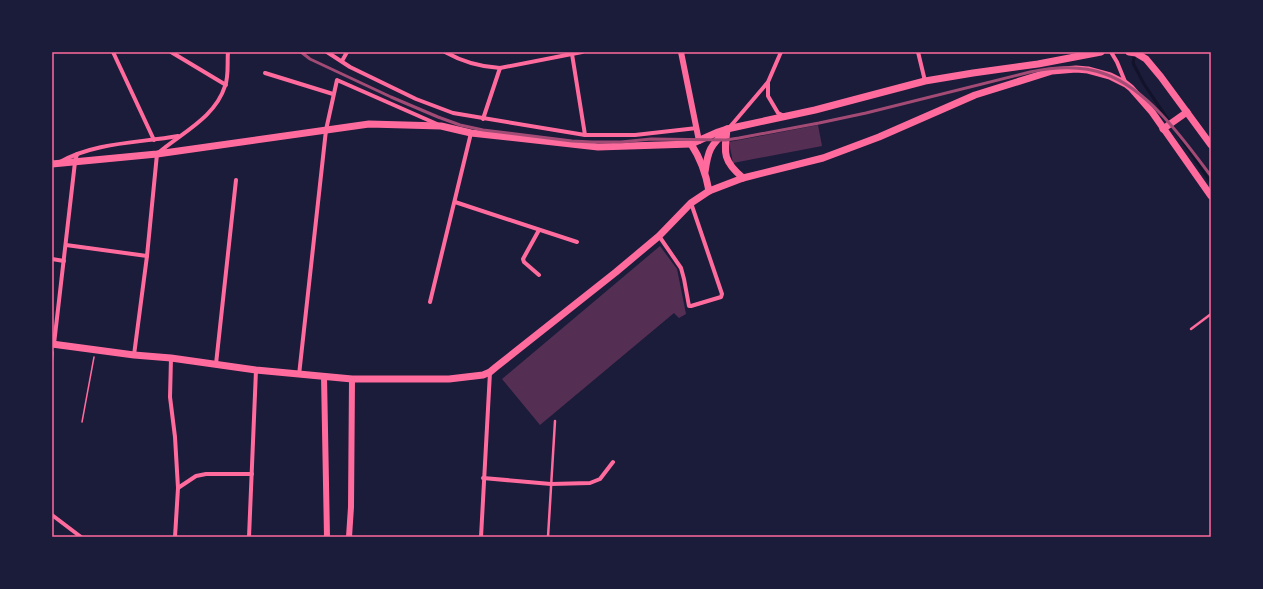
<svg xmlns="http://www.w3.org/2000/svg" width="1263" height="589" viewBox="0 0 1263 589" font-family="Barlow,sans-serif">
<rect width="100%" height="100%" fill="#1b1b3a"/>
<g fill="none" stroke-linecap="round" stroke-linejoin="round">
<!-- stream -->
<polyline stroke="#12122b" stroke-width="3" points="1135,53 1133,63 1144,84 1211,183"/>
</g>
<!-- building -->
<g fill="#542f53">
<polygon points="818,125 822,146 733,163 729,142"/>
<polygon points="660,246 677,269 686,314 679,318 674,313 540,425 502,379"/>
</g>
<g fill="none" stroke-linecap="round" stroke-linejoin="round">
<!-- path -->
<g stroke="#ff6b9d" stroke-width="1.5">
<polyline points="52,365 53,352"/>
<polyline points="82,422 94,357"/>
</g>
<!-- service -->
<g stroke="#ff6b9d" stroke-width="2.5">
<polyline points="1191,329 1211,314"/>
<polyline points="548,537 555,421"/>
</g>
<!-- minor -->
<g stroke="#ff6b9d" stroke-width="4">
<polyline points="113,52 154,140"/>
<polyline points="171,52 226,85"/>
<polyline points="327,52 350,67 416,99 453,113 585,135 635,135 697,128"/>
<path d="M445 52C461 61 481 67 500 68L582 52"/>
<polyline points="918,52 925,81"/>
<polyline points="1111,52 1117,62 1126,84"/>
<polyline points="572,54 585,135"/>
<polyline points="342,61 347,52"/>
<polyline points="265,73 333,94"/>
<polyline points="768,83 768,96 778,113 784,116"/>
<polyline points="483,119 500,68"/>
<polyline points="729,128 768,82 781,52"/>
<path d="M60 162C95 142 139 143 178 136"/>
<polyline points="455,202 577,242"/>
<polyline points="659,236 681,268 684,279 689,306 691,306 721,297 722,294 691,203"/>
<polyline points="66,245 147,256"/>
<polyline points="52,259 64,261"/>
<polyline points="539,275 524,262 523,259 539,230"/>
<polyline points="430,302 471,133"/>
<polyline points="54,344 75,162 77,154"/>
<path d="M134 355 147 256 157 154C181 133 215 118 225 86 229 76 227 63 228 52"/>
<polyline points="171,358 170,397 175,437 178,488 175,537"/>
<polyline points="216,364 236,180"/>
<polyline points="299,375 326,130 337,80 437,124"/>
<polyline points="483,478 551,484 590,483 600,479 613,462"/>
<polyline points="178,488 196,476 206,474 252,474"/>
<polyline points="52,515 81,537"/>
<polyline points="249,537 256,370"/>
<polyline points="481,537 490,372"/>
</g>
<!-- tertiary -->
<g stroke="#ff6b9d" stroke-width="6">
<polyline points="681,52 699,141"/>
<polyline points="324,376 327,537"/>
<polyline points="349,537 351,507 352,379"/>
</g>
<!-- secondary -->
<g stroke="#ff6b9d" stroke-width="7">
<polyline points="1129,52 1136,53 1146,59 1161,77 1211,145"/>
<path d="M727 129C724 154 723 161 743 178"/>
<polyline points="1163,129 1187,112"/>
<path d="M691 144C701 159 706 174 709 191"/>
<polyline points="52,164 157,154 369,124 441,126 471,133 598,147 691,144 718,132 727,129 815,110 925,81 973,73 1038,64 1101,52"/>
<path d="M705 172C708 150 710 146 726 131"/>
<polyline points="52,344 134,355 171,358 256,370 352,379 449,379 483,375 490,372 496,367 616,272 659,236 691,203 709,191 743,178 823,158 879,137 975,95 1052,71 1076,69 1088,70 1110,76 1126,84 1131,88 1152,112 1211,196"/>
</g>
<!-- rail -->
<path stroke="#a44b75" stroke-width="3" d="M301 52 310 59 391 97 438 117 460 125 483 130 572 141 592 142H621L651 139 726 140 739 138 819 123 866 113 1030 72C1054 67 1081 65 1105 74 1148 89 1184 140 1211 176"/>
</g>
<!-- border -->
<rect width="1263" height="589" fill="none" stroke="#1b1b3a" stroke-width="106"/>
<rect x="53" y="53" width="1157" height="483" fill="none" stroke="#ff6b9d" stroke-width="1.5"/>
</svg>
